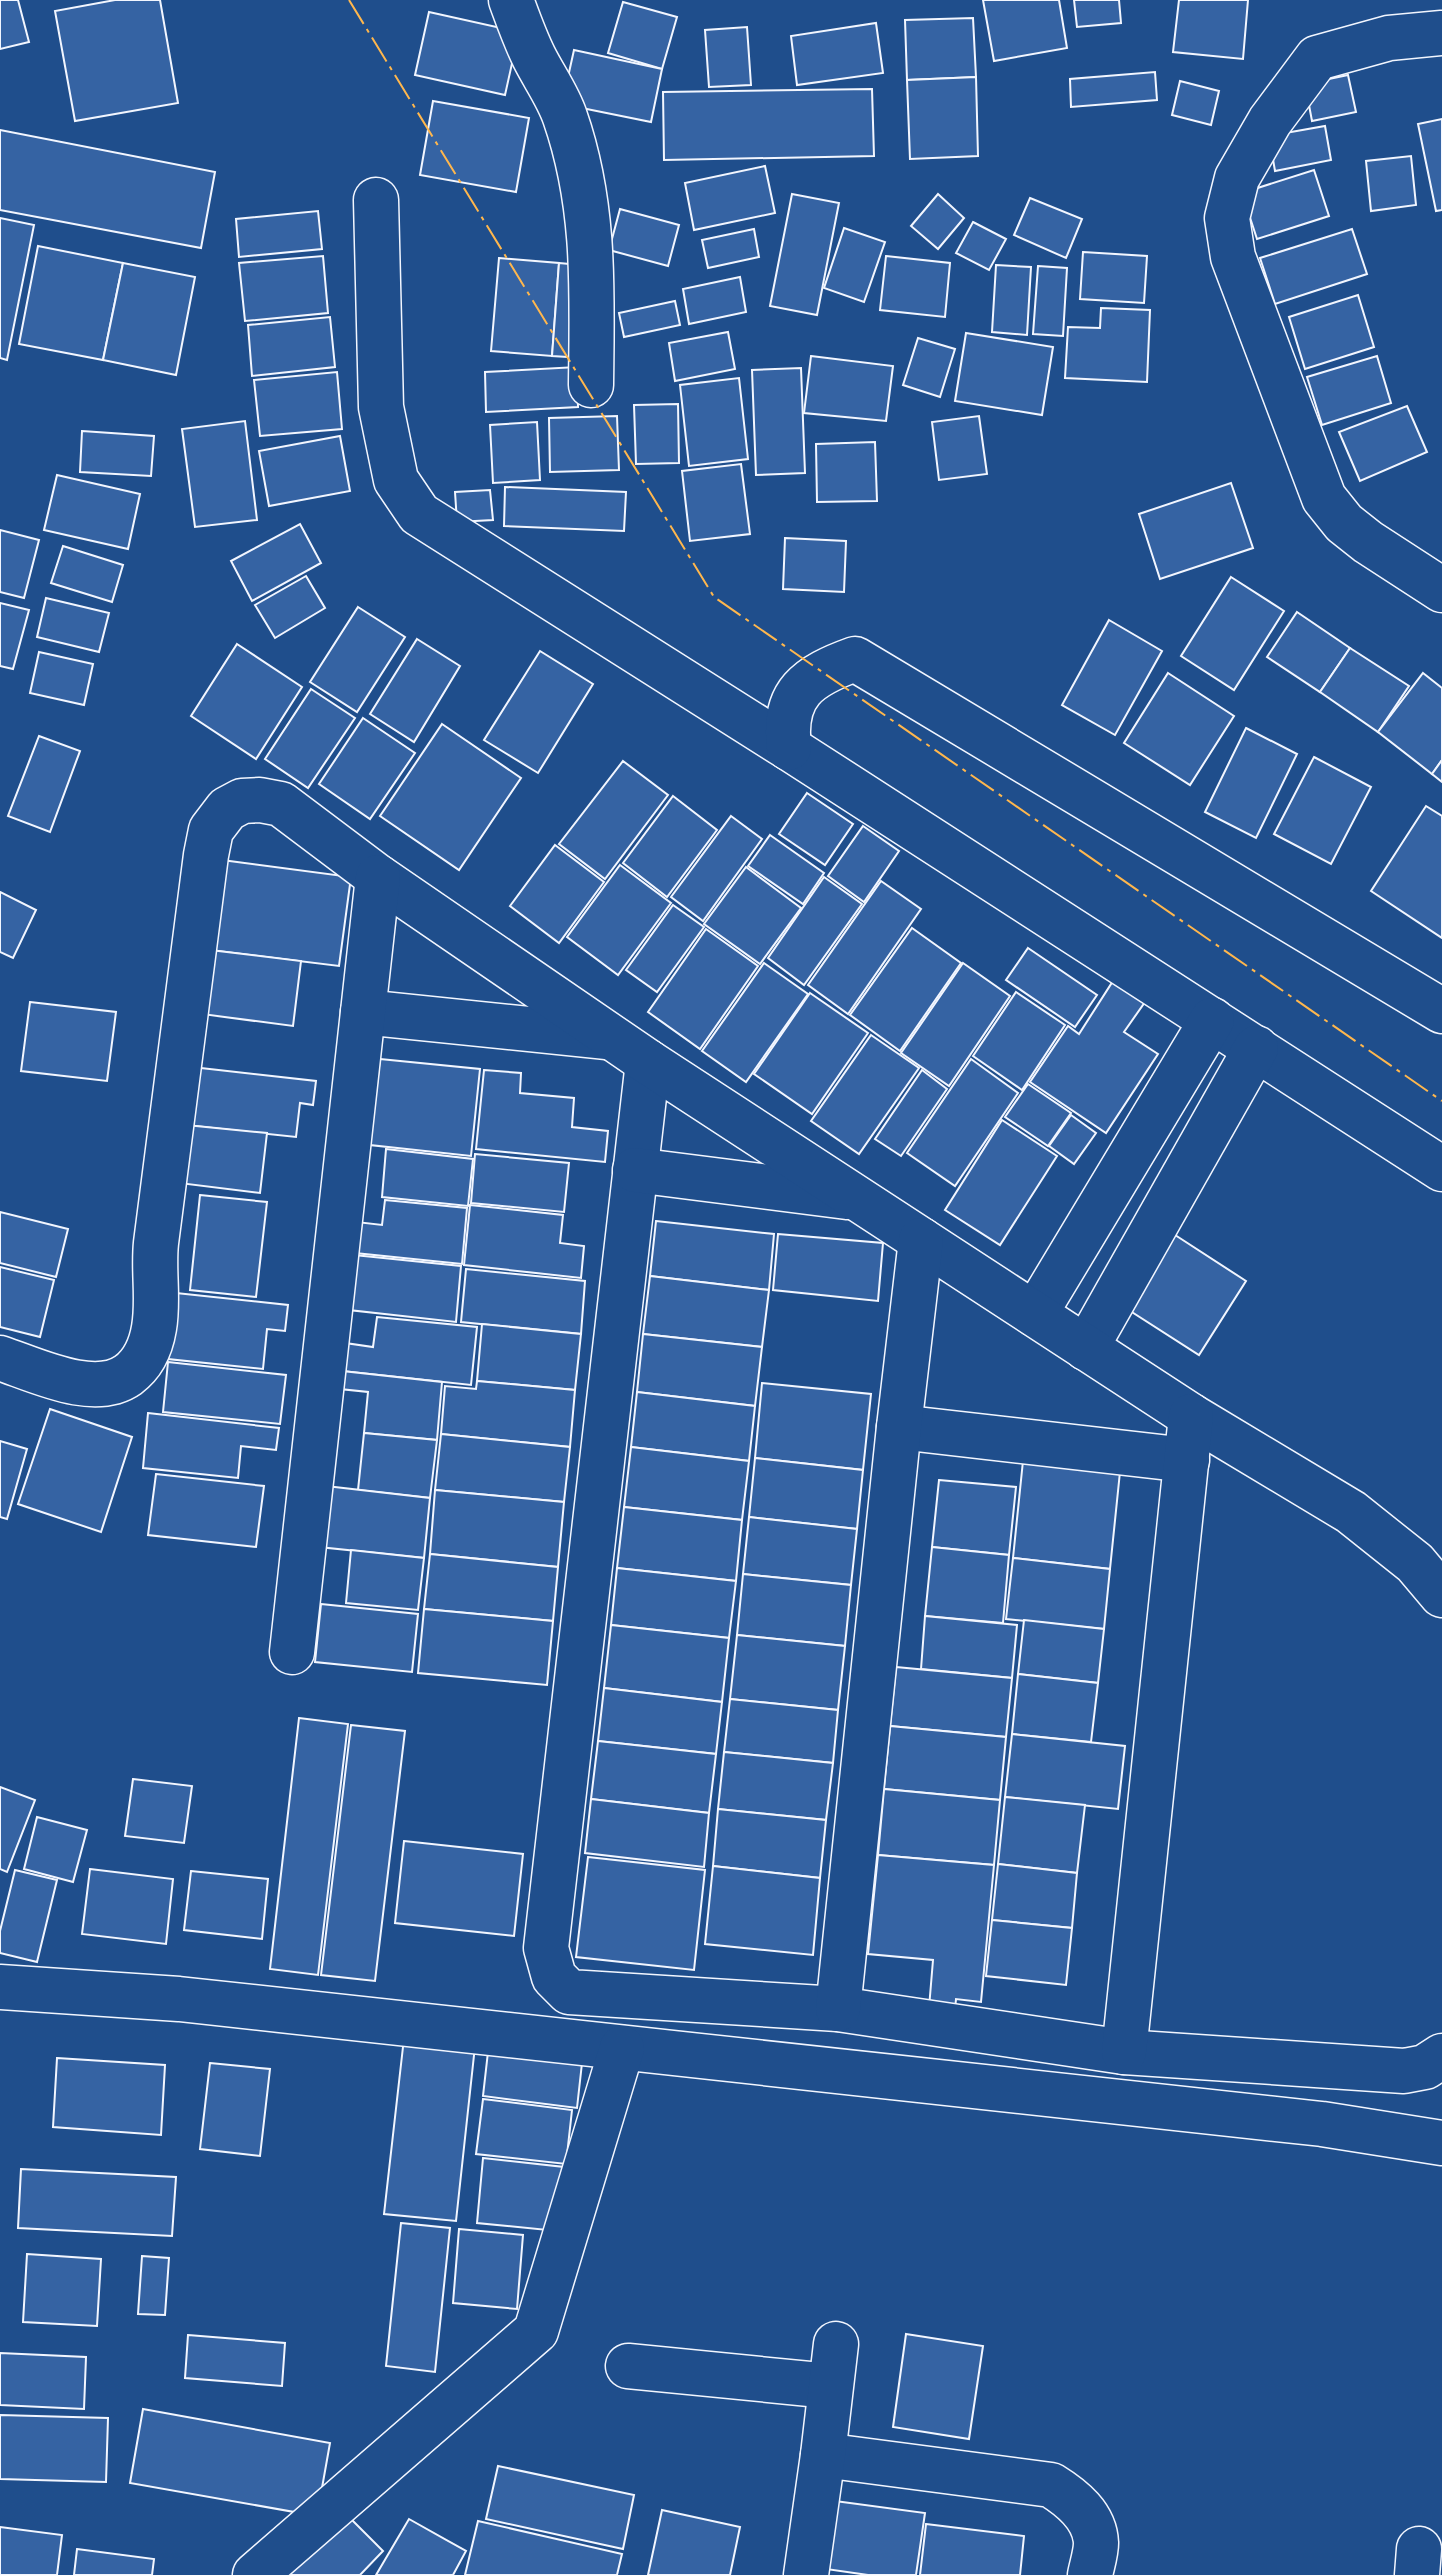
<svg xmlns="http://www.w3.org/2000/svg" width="1442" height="2575" viewBox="0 0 1442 2575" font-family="'Crimson Pro',serif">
<rect width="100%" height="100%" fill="#1f4e8c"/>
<!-- building -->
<g fill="#3563a3" stroke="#f2f6ff" stroke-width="2">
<polygon points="0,0 18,0 29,42 0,49"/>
<polygon points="115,0 160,0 178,103 75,121 55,11"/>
<polygon points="983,0 1059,0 1067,48 994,61"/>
<polygon points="1074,0 1119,0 1121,23 1077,27"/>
<polygon points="1179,0 1248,0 1243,59 1173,52"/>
<polygon points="623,2 677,17 662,69 608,53"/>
<polygon points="429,12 519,32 505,95 415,75"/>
<polygon points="973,18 976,77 907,80 905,20"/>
<polygon points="876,23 883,73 797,85 791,36"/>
<polygon points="747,27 751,85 709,87 705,30"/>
<polygon points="574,50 662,69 651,122 562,104"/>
<polygon points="1155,72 1157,100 1071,107 1070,79"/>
<polygon points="1348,75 1356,112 1312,121 1305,84"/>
<polygon points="976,77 978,156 910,159 907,80"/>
<polygon points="1180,81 1219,91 1211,125 1172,115"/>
<polygon points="872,89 874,156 664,160 663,92"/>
<polygon points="433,101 529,118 516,192 420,175"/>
<polygon points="1442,119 1442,210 1436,211 1418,124"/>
<polygon points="1325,126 1331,160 1275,171 1269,136"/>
<polygon points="0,130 215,172 201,248 0,210"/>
<polygon points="1411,156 1416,205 1371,211 1366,161"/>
<polygon points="765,166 775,213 694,230 685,183"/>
<polygon points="1314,170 1329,216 1257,239 1242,193"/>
<polygon points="792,194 839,203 817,315 770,306"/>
<polygon points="938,194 964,218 938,249 911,226"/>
<polygon points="1030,198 1082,219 1066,258 1014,235"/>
<polygon points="620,209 679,225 668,266 609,250"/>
<polygon points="318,211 322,249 239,257 236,219"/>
<polygon points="0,218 34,225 7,360 0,358"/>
<polygon points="973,222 1006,239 989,270 956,253"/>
<polygon points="844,228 885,242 864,302 824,288"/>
<polygon points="754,229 759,257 708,268 702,240"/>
<polygon points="1352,229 1367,274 1275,304 1260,258"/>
<polygon points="38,246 123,263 103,360 19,344"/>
<polygon points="1083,252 1147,256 1144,303 1080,299"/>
<polygon points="323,256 328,313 245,321 239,263"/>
<polygon points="886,256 950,263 945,317 880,310"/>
<polygon points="499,258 559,263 552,356 491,351"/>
<polygon points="123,263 195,277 176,375 103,360"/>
<polygon points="559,263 591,266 584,358 552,356"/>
<polygon points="996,265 1031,267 1027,335 992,332"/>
<polygon points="1038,266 1067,268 1063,336 1033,334"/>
<polygon points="740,277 746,312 689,324 683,289"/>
<polygon points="1358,295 1374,347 1305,369 1289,317"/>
<polygon points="675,301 680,325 624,337 619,313"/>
<polygon points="1101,308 1150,310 1147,382 1065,378 1068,327 1100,328"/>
<polygon points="330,317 335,367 252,376 248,325"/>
<polygon points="728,332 735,369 675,381 669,343"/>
<polygon points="966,333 1053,347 1042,415 955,401"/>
<polygon points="918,338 955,349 940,397 903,385"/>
<polygon points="811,356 893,366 886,421 804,413"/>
<polygon points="1377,356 1391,403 1322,425 1307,377"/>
<polygon points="577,367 578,407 486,412 485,372"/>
<polygon points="801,368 805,473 756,475 752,370"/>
<polygon points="337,372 342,429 260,436 254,380"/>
<polygon points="739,378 748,459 689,466 680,385"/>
<polygon points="678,404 679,463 636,464 634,405"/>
<polygon points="1407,406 1427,452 1360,481 1339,432"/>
<polygon points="617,416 619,470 550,472 549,418"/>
<polygon points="979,416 987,474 939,480 932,422"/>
<polygon points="245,421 257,520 195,527 182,429"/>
<polygon points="537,422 540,480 493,483 490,425"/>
<polygon points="82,431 154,436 151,476 80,472"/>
<polygon points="340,436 350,491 269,506 259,451"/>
<polygon points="875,442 877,501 817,502 816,444"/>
<polygon points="741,464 750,534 690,541 682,471"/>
<polygon points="57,475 140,494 128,549 44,530"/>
<polygon points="1231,483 1253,548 1160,579 1139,514"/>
<polygon points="505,487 626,492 624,531 504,526"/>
<polygon points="490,490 493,520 457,522 455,492"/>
<polygon points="300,524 321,563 252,601 231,561"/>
<polygon points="0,530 39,540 24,598 0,592"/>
<polygon points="785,538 846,541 844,592 783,589"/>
<polygon points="63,546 123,565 112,602 51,583"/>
<polygon points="306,576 325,608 275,638 255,605"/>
<polygon points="1231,577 1284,611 1234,690 1181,656"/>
<polygon points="46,598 109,613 99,652 37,637"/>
<polygon points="0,603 29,610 13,669 0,666"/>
<polygon points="358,607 405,637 357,712 310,682"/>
<polygon points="1297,612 1350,648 1320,692 1267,657"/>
<polygon points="1109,620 1162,651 1115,735 1062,705"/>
<polygon points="417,639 460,666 414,742 370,714"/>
<polygon points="237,644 302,687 256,759 191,716"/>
<polygon points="1350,648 1409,686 1378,732 1320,692"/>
<polygon points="540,651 593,684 538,773 484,740"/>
<polygon points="39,652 93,664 84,705 30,693"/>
<polygon points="1168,673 1234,716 1190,785 1124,743"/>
<polygon points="1423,673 1442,688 1442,760 1432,774 1378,732"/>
<polygon points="311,689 355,718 308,788 265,759"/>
<polygon points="363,718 415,753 370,819 319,784"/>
<polygon points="442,724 521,778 459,870 380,816"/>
<polygon points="1246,728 1297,754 1256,838 1205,812"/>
<polygon points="39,736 80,751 50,832 8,816"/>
<polygon points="1314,757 1371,787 1331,864 1274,834"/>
<polygon points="1442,760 1442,782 1432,774"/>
<polygon points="623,761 668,795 605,879 559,844"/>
<polygon points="807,793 853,824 825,865 779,834"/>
<polygon points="673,796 717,830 667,897 623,863"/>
<polygon points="1426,806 1442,816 1442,938 1371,891"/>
<polygon points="731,816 762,839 703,921 671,897"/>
<polygon points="863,826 899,851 864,902 828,876"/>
<polygon points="770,835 824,873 803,904 748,866"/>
<polygon points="555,845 604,882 559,943 510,906"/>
<polygon points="222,860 351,877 339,966 210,950"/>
<polygon points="620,865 671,903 618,975 567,937"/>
<polygon points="746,867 801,908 760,964 704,924"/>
<polygon points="824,877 862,904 804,985 768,958"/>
<polygon points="881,881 921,909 848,1014 808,985"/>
<polygon points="0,892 36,910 13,958 0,952"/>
<polygon points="673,905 704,927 657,992 626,970"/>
<polygon points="912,928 961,963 900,1051 850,1015"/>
<polygon points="706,929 758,966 700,1049 648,1012"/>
<polygon points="1028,948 1097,995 1075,1027 1006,980"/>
<polygon points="210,950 301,961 293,1026 202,1014"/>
<polygon points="764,963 808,994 746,1082 702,1051"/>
<polygon points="963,963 1010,996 949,1086 901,1053"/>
<polygon points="1113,981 1145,1002 1124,1032 1158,1054 1106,1133 1030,1082 1068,1026 1079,1034"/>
<polygon points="1016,992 1065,1025 1022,1090 973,1056"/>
<polygon points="810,993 868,1033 812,1114 754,1074"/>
<polygon points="30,1002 116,1012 107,1081 21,1071"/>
<polygon points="871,1035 919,1068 859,1154 811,1121"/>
<polygon points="380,1059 480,1069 471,1156 370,1145"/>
<polygon points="971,1059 1018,1093 955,1186 907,1153"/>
<polygon points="192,1067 316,1081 313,1105 300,1103 296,1137 186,1125"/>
<polygon points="484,1070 521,1073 520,1093 574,1098 572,1127 608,1131 605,1162 476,1149"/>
<polygon points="922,1070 947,1089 901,1156 875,1139"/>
<polygon points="1028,1084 1071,1113 1048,1146 1005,1117"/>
<polygon points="1071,1115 1096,1133 1074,1164 1049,1146"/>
<polygon points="1002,1120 1057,1156 1000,1245 945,1210"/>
<polygon points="186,1125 267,1133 260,1193 179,1183"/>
<polygon points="386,1149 473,1159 468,1206 382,1197"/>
<polygon points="475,1154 569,1163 564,1212 471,1203"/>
<polygon points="200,1195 267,1202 256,1297 190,1290"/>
<polygon points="385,1200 467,1208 462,1264 355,1253 357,1222 382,1225"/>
<polygon points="470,1205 563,1215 560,1243 584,1246 581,1278 464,1265"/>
<polygon points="0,1212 68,1229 56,1277 0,1263"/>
<polygon points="656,1221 774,1234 769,1290 650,1276"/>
<polygon points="1172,1233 1246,1281 1199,1355 1124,1307"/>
<polygon points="778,1234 883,1243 878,1301 773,1290"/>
<polygon points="354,1255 461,1266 456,1322 349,1310"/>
<polygon points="0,1267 54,1280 40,1337 0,1327"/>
<polygon points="466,1269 585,1281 581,1334 461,1322"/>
<polygon points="650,1276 769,1290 762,1347 643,1334"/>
<polygon points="176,1293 288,1305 285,1331 267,1329 263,1369 168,1359"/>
<polygon points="377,1317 477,1327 471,1385 342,1371 345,1343 373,1347"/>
<polygon points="482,1324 581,1334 575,1390 477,1381"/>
<polygon points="643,1334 762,1347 755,1406 637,1392"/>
<polygon points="168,1362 286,1375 280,1424 163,1412"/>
<polygon points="342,1371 442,1382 437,1440 364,1433 368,1392 340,1389"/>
<polygon points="477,1381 575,1390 570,1447 441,1434 445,1386 476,1389"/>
<polygon points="762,1383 871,1394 863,1470 755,1458"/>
<polygon points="637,1392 755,1406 749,1461 631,1447"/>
<polygon points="50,1409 132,1437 101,1532 18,1504"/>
<polygon points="148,1413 279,1428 276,1450 241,1446 238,1478 143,1468"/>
<polygon points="364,1433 437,1440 430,1498 358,1490"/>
<polygon points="441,1434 570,1447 564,1502 435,1490"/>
<polygon points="0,1441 27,1449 7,1519 0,1517"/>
<polygon points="631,1447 749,1461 742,1520 624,1507"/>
<polygon points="1024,1451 1121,1462 1110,1569 1013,1558"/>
<polygon points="755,1458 863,1470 857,1529 749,1517"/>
<polygon points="156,1474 264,1486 256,1547 148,1535"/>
<polygon points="939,1480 1016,1487 1009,1555 932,1547"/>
<polygon points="326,1486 430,1498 424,1558 319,1547"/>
<polygon points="435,1490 564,1502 558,1567 430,1554"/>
<polygon points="624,1507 742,1520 736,1581 617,1568"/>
<polygon points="749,1517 857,1529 851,1585 743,1574"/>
<polygon points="932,1547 1009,1555 1003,1623 925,1616"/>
<polygon points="351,1550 424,1558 418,1610 346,1603"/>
<polygon points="430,1554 558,1567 553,1621 424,1609"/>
<polygon points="1013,1558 1110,1569 1104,1629 1006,1619"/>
<polygon points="617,1568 736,1581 729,1638 611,1625"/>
<polygon points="743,1574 851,1585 845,1646 737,1635"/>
<polygon points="321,1604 418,1614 412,1672 315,1662"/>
<polygon points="424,1609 553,1621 547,1685 418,1673"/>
<polygon points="925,1616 1017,1625 1012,1678 921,1669"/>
<polygon points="1024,1620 1104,1629 1098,1683 1018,1674"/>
<polygon points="611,1625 729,1638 722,1702 604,1688"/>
<polygon points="737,1635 845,1646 838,1710 730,1699"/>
<polygon points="896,1667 1012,1678 1006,1737 890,1726"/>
<polygon points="1018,1674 1098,1683 1091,1742 1012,1734"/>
<polygon points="604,1688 722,1702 716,1754 598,1741"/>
<polygon points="730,1699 838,1710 833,1763 724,1752"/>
<polygon points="299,1718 348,1724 318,1975 270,1969"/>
<polygon points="351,1725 405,1731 375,1981 321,1975"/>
<polygon points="890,1726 1006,1737 1000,1800 884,1789"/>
<polygon points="1012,1734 1125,1746 1118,1809 1005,1797"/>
<polygon points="598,1741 716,1754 709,1813 591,1799"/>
<polygon points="724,1752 833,1763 826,1820 718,1809"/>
<polygon points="133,1779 192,1786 184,1843 125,1836"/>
<polygon points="0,1787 35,1800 7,1872 0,1869"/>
<polygon points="884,1789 1000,1800 994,1865 878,1855"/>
<polygon points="1005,1797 1085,1805 1077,1873 998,1864"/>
<polygon points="591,1799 709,1813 704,1867 585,1853"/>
<polygon points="718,1809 826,1820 820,1878 713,1866"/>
<polygon points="37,1817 87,1830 73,1882 24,1869"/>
<polygon points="404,1841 523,1854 514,1936 395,1923"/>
<polygon points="878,1855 994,1865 981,2002 956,1999 955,2010 929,2008 933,1960 868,1954"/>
<polygon points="588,1857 705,1870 694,1970 576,1957"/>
<polygon points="998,1864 1077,1873 1072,1928 992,1920"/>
<polygon points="713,1866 820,1878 813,1955 705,1944"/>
<polygon points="90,1869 173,1879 166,1944 82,1934"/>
<polygon points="15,1870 57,1880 37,1962 0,1953 0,1931"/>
<polygon points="191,1871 268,1879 262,1939 184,1930"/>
<polygon points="992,1920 1072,1928 1066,1985 986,1976"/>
<polygon points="404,2038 475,2046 456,2221 384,2214"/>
<polygon points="489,2043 583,2054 577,2108 483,2096"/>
<polygon points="57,2058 165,2065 161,2135 53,2127"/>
<polygon points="210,2063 270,2069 260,2156 200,2149"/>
<polygon points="483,2099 572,2110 566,2164 476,2154"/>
<polygon points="483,2158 564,2167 557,2231 477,2223"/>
<polygon points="21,2169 176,2177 172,2236 18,2228"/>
<polygon points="401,2223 450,2228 435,2372 386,2366"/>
<polygon points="459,2229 523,2235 517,2309 453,2303"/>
<polygon points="27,2254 101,2259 97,2326 23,2322"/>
<polygon points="142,2256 169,2258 165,2315 138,2314"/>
<polygon points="906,2334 983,2346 969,2439 893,2427"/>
<polygon points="188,2335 285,2343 282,2386 185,2378"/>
<polygon points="0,2353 86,2357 84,2409 0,2405"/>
<polygon points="143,2409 330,2443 317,2516 130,2483"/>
<polygon points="0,2415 108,2418 106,2482 0,2479"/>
<polygon points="498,2466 634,2495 623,2549 486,2519"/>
<polygon points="835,2501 925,2513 916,2575 868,2575 826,2569"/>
<polygon points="339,2507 383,2551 360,2575 273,2575"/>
<polygon points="662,2510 740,2527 730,2575 648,2575"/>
<polygon points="409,2519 466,2551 453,2575 376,2575"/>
<polygon points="478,2521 622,2554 617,2575 465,2575"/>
<polygon points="926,2524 1024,2536 1020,2575 920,2575"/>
<polygon points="0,2527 62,2535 57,2575 0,2575"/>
<polygon points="77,2549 154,2559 152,2575 74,2575"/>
</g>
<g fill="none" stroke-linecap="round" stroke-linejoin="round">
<defs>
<g id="minor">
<path d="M511 0C518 19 525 39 534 57 544 77 558 96 565 117 596 206 592 293 591 385"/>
<polyline points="1442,33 1389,38 1317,58 1270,121 1237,178 1227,218 1233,257 1324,498 1344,523 1368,542 1442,590"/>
<polyline points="376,200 381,407 396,480 419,514 789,748 1442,1169"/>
<path d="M789 748C782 693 808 676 855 659L1442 1011"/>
<polyline points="363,1012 607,1037"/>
<polyline points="648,1062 546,1948 554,1977 569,1992 838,2009 1124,2052 1404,2071 1425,2067 1442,2056"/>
<polyline points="635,1170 847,1197"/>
<polyline points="1035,1314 1212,1020"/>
<polyline points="1086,1348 1256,1048"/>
<path d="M0 1358C36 1370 94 1399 128 1375 143 1364 151 1346 154 1328 159 1300 153 1271 156 1243 172 1113 189 984 206 855L211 830 227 809 242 801 260 800 281 804 378 877 648 1062 1191 1416 1351 1512 1415 1563 1442 1595"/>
<polyline points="899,1427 1187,1460"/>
<polyline points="292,1652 378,877"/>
<polyline points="0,1987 179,1999 1322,2124 1442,2143"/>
<polyline points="838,2009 899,1427 921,1240"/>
<polyline points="1124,2052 1191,1416"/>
<polyline points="628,2366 830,2386"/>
<path d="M823 2455 1051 2485C1072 2498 1095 2516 1096 2543 1096 2553 1092 2565 1090 2575"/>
<polyline points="255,2575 536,2331 622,2048"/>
<polyline points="806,2575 823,2455 836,2344"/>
<polyline points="1417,2575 1419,2549"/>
</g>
</defs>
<!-- minor casing -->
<use href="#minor" stroke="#f2f6ff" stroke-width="47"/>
<!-- minor -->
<use href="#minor" stroke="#1f4e8c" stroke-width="44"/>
<!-- power -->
<polyline stroke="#ffb74d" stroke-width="2" stroke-dasharray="28 6 4 6" stroke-linecap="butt" points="349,0 714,597 1442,1101"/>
</g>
</svg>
